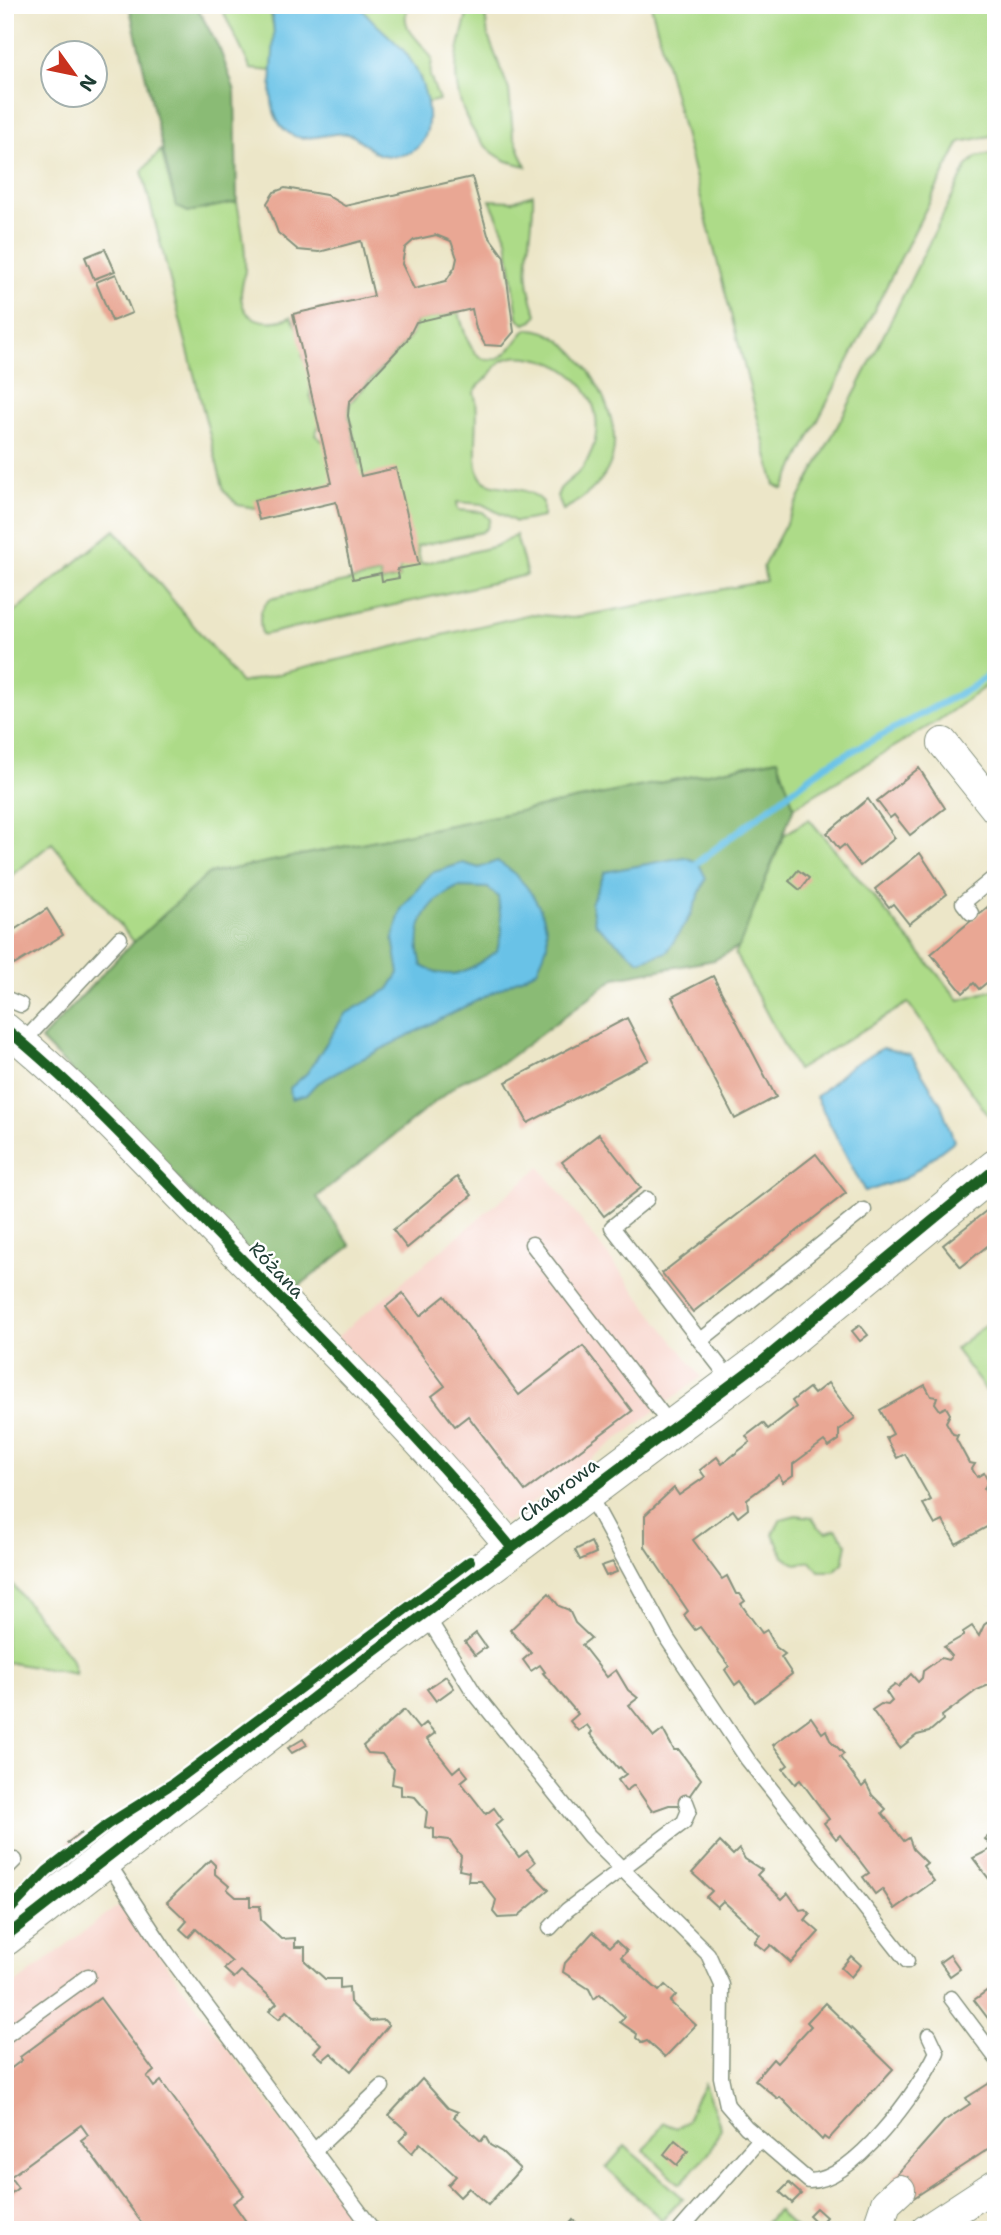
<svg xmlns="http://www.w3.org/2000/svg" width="1001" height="2235" viewBox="0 0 1001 2235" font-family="'Shantell Sans',sans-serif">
<rect width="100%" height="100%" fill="#fff"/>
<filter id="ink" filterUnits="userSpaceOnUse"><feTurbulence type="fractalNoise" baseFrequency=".0143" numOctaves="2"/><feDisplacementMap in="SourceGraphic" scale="14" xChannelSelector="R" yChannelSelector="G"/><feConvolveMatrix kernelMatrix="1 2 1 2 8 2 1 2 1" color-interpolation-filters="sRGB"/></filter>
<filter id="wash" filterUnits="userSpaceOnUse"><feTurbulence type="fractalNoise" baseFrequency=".00686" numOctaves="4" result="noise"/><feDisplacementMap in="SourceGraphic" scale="28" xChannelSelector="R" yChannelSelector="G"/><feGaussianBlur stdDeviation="1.57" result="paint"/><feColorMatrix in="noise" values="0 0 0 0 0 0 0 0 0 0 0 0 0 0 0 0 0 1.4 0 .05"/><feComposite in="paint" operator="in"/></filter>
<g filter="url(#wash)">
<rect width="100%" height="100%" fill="#ece6c8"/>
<!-- built -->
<g fill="#f7d1c7">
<polygon points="540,1167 701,1377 505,1523 337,1337"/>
<polygon points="121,1903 361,2230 5,2230 5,1992"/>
</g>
<!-- green -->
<g fill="#addb88" stroke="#668c5e" stroke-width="2">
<polygon points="220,5 269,5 275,35 272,71 251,69"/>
<path d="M359 5H408C398 31 421 38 432 59L430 76 439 100 426 103 420 77Z"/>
<path d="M469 5H484L488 36 509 90 513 134 526 166C520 164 512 163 505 160 470 143 452 96 457 58 459 40 466 23 469 5Z"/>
<polygon points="651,5 996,5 996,135 960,142 783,489 775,485"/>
<path d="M161 150 176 206 188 212 237 202C241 224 246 246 245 268 245 277 241 286 241 295 242 324 271 325 291 317L305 343 302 355 312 376 310 395 320 423 315 435 342 458 360 464 348 414 350 403 412 335 417 321 459 312C464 333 474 375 505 354 514 347 519 336 527 329 572 326 617 404 614 445 613 475 588 497 563 510L557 496 560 489C567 481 577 476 583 467 615 421 587 366 534 358 524 356 512 355 502 361 496 365 493 372 488 377 483 383 477 385 474 393 482 414 469 464 482 479 492 491 524 482 543 502V517L516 522 482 504 457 502 458 510 483 512 490 519 487 528 482 532 417 546 421 564 496 546 516 535 527 575 262 635C259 621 258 609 270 599L380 574 382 582 399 578 402 549 345 492 258 499 256 508 238 505 224 491 142 171Z"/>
<polygon points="996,153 996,679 939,720 794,807 777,759 208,874 135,943 52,843 5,881 5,620 115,530 241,683 531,614 572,618 766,581 763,567 858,387 967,166 976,157"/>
<path d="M533 194C535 240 517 269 537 314L533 321 525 324 518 318 507 239 490 200 513 201Z"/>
<polygon points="809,819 959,1000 996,989 996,1126 908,1003 797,1070 735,954 784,835"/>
<polygon points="996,1317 996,1404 955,1349"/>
<polygon points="796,1515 812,1517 818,1527 827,1532 836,1529 847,1544 843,1563 834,1571 819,1571 811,1561 796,1564 784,1557 773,1534 781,1519"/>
<polygon points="5,1575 71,1658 76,1674 5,1662"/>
<polygon points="704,2084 721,2128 710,2152 680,2184 644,2150 664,2123 676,2128 687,2122 693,2104"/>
<polygon points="625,2146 683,2198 662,2220 606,2168"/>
<polygon points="777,2211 798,2230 759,2230"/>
</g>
<!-- forest -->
<g fill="#8abb74" stroke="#547c54" stroke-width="2">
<polygon points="129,5 196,5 220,50 235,91 237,202 188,212 176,206"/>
<polygon points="778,759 794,807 739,947 714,960 615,978 504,1062 460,1082 317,1197 351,1246 290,1293 41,1040 121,954 208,874"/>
</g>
<!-- water -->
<g fill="#69c2e7" stroke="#44808e" stroke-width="2" fill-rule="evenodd">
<path d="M269 5H359C372 23 390 35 404 51 431 83 449 165 382 155 371 154 362 139 351 135 327 128 301 151 281 126 259 98 283 39 269 5Z"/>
<polygon points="684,857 698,862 706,878 691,914 667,952 639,961 595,924 591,903 605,872"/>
<path d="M497 861C523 876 550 911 547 944 546 952 540 962 537 970L358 1061 316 1084 306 1095 291 1099 290 1088 307 1073 345 1014 389 989 399 973 393 939 401 909 431 873 463 863 479 868ZM458 887 488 888 498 897 502 930 497 951C470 969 454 984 422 966 412 929 423 903 458 887Z"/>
<polygon points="883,1048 911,1055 941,1104 954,1141 906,1178 865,1192 816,1097 849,1067"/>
</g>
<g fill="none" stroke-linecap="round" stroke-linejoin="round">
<!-- stream -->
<polyline stroke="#69c2e7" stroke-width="7" points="698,862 826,765 974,686 996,669"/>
</g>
<g id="blocks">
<!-- building -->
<g fill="#e9a794" fill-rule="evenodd">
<path d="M472 177 488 235 504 257 514 332 502 346 485 345 476 329 472 309 416 322 407 340 349 402 348 416 361 476 396 468 419 565 397 569 399 578 382 581 381 573 353 579 336 502 259 520 254 500 332 483 293 314 374 296 361 241 319 252 298 250 278 233 267 203 274 192 285 188 326 195 345 206ZM436 235 451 241 457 258 455 267 446 281 414 289 402 264 405 248 414 240Z"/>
<polygon points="105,249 115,271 94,279 85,257"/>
<polygon points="116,274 132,313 112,321 96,282"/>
<polygon points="919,768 945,808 910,835 894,815 890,818 877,801"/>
<polygon points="868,799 895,838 860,866 844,845 839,849 827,833"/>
<polygon points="920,853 947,894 909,924 893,904 889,907 875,889"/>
<polygon points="798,870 809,878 800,890 789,881"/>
<polygon points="996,900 996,975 979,989 974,983 963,993 931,954"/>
<polygon points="47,909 63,935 14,965 13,962 5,967 6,935"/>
<polygon points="713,976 776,1097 735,1119 672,997"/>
<polygon points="627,1018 649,1060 528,1123 506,1082"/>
<polygon points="599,1134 641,1188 604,1216 562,1162"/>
<polygon points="816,1154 846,1193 693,1312 662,1273"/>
<polygon points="457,1177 472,1195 407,1248 393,1230"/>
<polygon points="996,1203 996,1239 961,1267 943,1245"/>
<polygon points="403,1293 420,1316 445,1296 519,1395 583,1346 632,1411 525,1491 468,1416 455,1426 432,1396 445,1386 386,1307"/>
<polygon points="860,1325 868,1335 860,1341 852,1331"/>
<polygon points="828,1383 855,1418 839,1430 839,1440 829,1447 824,1441 793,1464 793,1475 783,1482 779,1475 747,1499 748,1509 738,1517 733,1510 693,1540 722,1579 727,1576 736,1594 740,1594 745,1601 741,1604 762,1633 767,1630 776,1647 785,1654 781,1657 792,1674 755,1702 740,1681 735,1685 725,1670 729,1666 700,1627 695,1630 684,1615 688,1611 645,1547 645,1515 674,1488 679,1495 705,1477 700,1470 717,1457 722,1464 750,1442 746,1436 763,1423 768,1429 796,1407 792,1401 809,1388 814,1394"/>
<polygon points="925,1385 931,1396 937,1397 935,1403 940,1410 946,1407 950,1414 946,1422 953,1434 958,1435 956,1439 969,1463 975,1464 972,1469 977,1477 984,1473 988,1481 984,1489 990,1500 995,1501 996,1522 956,1544 943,1521 935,1525 923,1504 931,1500 905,1454 897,1458 886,1438 893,1434 880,1410"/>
<polygon points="591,1542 596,1553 580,1560 575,1550"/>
<polygon points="613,1562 617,1572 606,1576 601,1566"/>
<polygon points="549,1593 559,1606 569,1610 575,1623 591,1638 582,1645 607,1677 616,1670 628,1690 638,1698 629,1705 654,1737 663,1730 674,1750 679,1750 701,1779 683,1805 669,1805 652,1811 634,1785 626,1791 618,1780 626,1774 620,1767 618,1768 590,1734 592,1732 587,1725 578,1731 570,1721 578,1714 543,1673 545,1672 540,1665 531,1671 523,1660 531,1653 510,1630"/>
<polygon points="996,1616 996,1682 977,1690 942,1716 943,1720 929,1732 917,1735 900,1748 872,1710 881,1704 888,1705 892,1701 886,1692 895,1685 898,1687 911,1674 918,1682 922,1678 923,1671 941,1658 948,1660 952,1656 944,1647 963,1636 963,1632 972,1626 979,1636 984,1625"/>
<polygon points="476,1633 486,1647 475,1655 465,1642"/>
<polygon points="446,1676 454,1688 436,1701 427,1689"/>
<polygon points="404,1710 419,1729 426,1723 435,1733 427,1739 453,1772 460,1766 468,1776 461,1782 486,1814 494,1808 502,1819 495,1825 519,1857 527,1851 535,1862 528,1868 549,1890 517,1917 498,1918 493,1912 496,1900 481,1881 468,1881 469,1872 459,1870 461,1856 449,1840 434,1838 434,1829 425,1827 427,1812 421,1804 415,1797 401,1795 401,1786 392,1784 394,1769 388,1762 382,1754 368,1753 363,1746"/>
<polygon points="811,1717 822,1733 826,1730 830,1740 844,1754 840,1757 862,1787 866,1783 872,1795 886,1809 882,1813 904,1841 909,1838 913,1849 927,1863 923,1866 934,1881 895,1909 882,1889 875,1894 863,1877 869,1873 840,1835 836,1839 824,1823 829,1819 800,1780 795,1784 783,1769 788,1765 773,1745"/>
<polygon points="303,1739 307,1745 292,1753 288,1748"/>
<polygon points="81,1833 84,1838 71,1848 67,1843"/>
<polygon points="992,1833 996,1834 996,1888 973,1858 993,1848 985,1839"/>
<polygon points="720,1842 733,1855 739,1849 745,1859 762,1870 757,1875 782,1899 788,1893 800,1910 805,1909 810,1914 805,1920 819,1932 791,1963 771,1945 765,1951 754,1942 760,1935 723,1901 717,1907 706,1897 712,1891 692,1873"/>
<polygon points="210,1860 215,1865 215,1874 229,1886 227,1889 236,1897 250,1897 250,1906 260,1906 261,1920 281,1939 295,1938 295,1947 305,1947 305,1961 325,1979 340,1979 340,1988 349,1987 350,2002 370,2021 384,2020 389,2025 351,2071 331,2053 323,2060 314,2052 321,2044 286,2011 279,2019 269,2011 277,2003 241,1971 234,1978 224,1969 232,1962 196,1929 189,1937 180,1929 187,1921 167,1902"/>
<polygon points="593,1932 610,1947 616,1941 627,1951 621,1957 659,1991 665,1985 676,1995 670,2002 696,2025 665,2057 647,2041 642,2043 636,2038 637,2034 620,2022 625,2017 600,1994 594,1999 589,1989 563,1972 565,1963"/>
<polygon points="950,1955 960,1969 950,1976 940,1962"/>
<polygon points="851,1956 861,1965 851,1977 841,1968"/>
<polygon points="996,1984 996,2029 974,2000"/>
<polygon points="100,1998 154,2071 147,2077 154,2087 161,2081 244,2195 233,2203 252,2230 147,2230 81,2140 88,2135 81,2125 10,2177 18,2188 5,2198 5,2073 22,2060 20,2057"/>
<polygon points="825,2003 893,2069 828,2140 824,2137 822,2140 780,2097 778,2099 755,2080 773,2059 777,2063 811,2026 807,2022"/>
<polygon points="422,2079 448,2108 458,2112 454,2117 481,2141 485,2136 490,2145 502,2152 520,2169 488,2205 469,2188 460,2197 448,2185 456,2176 420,2143 412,2153 399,2141 408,2132 389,2115"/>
<polygon points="996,2079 996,2144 912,2199 892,2180 944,2121 970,2104 966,2098"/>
<polygon points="675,2140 688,2151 677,2165 664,2154"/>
<polygon points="789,2183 801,2194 792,2203 780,2192"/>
<polygon points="816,2208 826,2217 819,2225 809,2215"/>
<polygon points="573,2220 584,2230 564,2230"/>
</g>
</g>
</g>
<g filter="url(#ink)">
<use href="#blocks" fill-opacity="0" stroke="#86927e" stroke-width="2"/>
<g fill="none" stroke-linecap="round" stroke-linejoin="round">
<defs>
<g id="service">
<polyline points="971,913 963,903 996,876"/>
<polyline points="5,998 21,1005"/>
<polyline points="23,1042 120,938"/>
<polyline points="647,1199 612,1227 732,1382"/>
<polyline points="532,1244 672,1427"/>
<polyline points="700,1341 864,1210"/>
<polyline points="588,1493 668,1640 748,1760 907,1961"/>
<path d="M426 1615 473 1691 589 1836 708 1954 722 1985 721 2077 727 2105 746 2127 809 2181C853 2182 919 2090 937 2052L929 2035"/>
<polyline points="106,1860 167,1953 373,2230"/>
<polyline points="5,1870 15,1860"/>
<polyline points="550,1928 567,1910 684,1822 689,1810 686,1802"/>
<polyline points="951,1998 996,2058"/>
<polyline points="5,2036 88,1976"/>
<polyline points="314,2151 382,2087"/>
<polyline points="680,2230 760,2139"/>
</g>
<g id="minor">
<polyline points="943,743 996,809"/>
<path d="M5 1028C86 1094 156 1172 229 1246 326 1344 424 1442 512 1548"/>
<polyline points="877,2230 886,2203 900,2190"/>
<polyline points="926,2230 996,2184"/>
</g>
<polyline id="tertiary" points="5,1937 324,1689 762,1361 996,1168"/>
</defs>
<!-- service casing -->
<use href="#service" stroke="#86927e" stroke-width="17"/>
<!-- minor casing -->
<use href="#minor" stroke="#86927e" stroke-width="32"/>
<!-- tertiary casing -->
<use href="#tertiary" stroke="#86927e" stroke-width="39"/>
<!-- service -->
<use href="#service" stroke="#fff" stroke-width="14"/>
<!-- minor -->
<use href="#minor" stroke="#fff" stroke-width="30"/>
<!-- tertiary -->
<use href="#tertiary" stroke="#fff" stroke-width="37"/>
<defs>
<g id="cycleway">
<path d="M5 1028C86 1094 156 1172 229 1246 326 1344 424 1442 512 1548"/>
<polyline points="5,1915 47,1871 108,1824 172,1784 470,1561"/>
<polyline points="5,1937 324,1689 762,1361 996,1168"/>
</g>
</defs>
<!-- cycleway casing -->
<use href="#cycleway" stroke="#fff" stroke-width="15"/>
<!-- cycleway -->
<use href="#cycleway" stroke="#1b5e20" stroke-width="10"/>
</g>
</g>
<g text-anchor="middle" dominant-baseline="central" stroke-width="5" stroke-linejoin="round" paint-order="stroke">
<!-- street labels -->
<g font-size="19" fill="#1f3d34" stroke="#fff">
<text transform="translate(277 1270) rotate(46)">Różana</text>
<text transform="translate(559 1490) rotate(-37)">Chabrowa</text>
</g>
</g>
<!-- margin -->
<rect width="1001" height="2235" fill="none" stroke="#fff" stroke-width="28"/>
<!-- north arrow -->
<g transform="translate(74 74) rotate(123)"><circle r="33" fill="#ffffff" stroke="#a5b1ae" stroke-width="2"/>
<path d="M0-5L12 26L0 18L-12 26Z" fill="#c8321e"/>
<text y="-10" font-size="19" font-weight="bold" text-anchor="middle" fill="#1f3d34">N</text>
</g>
</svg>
